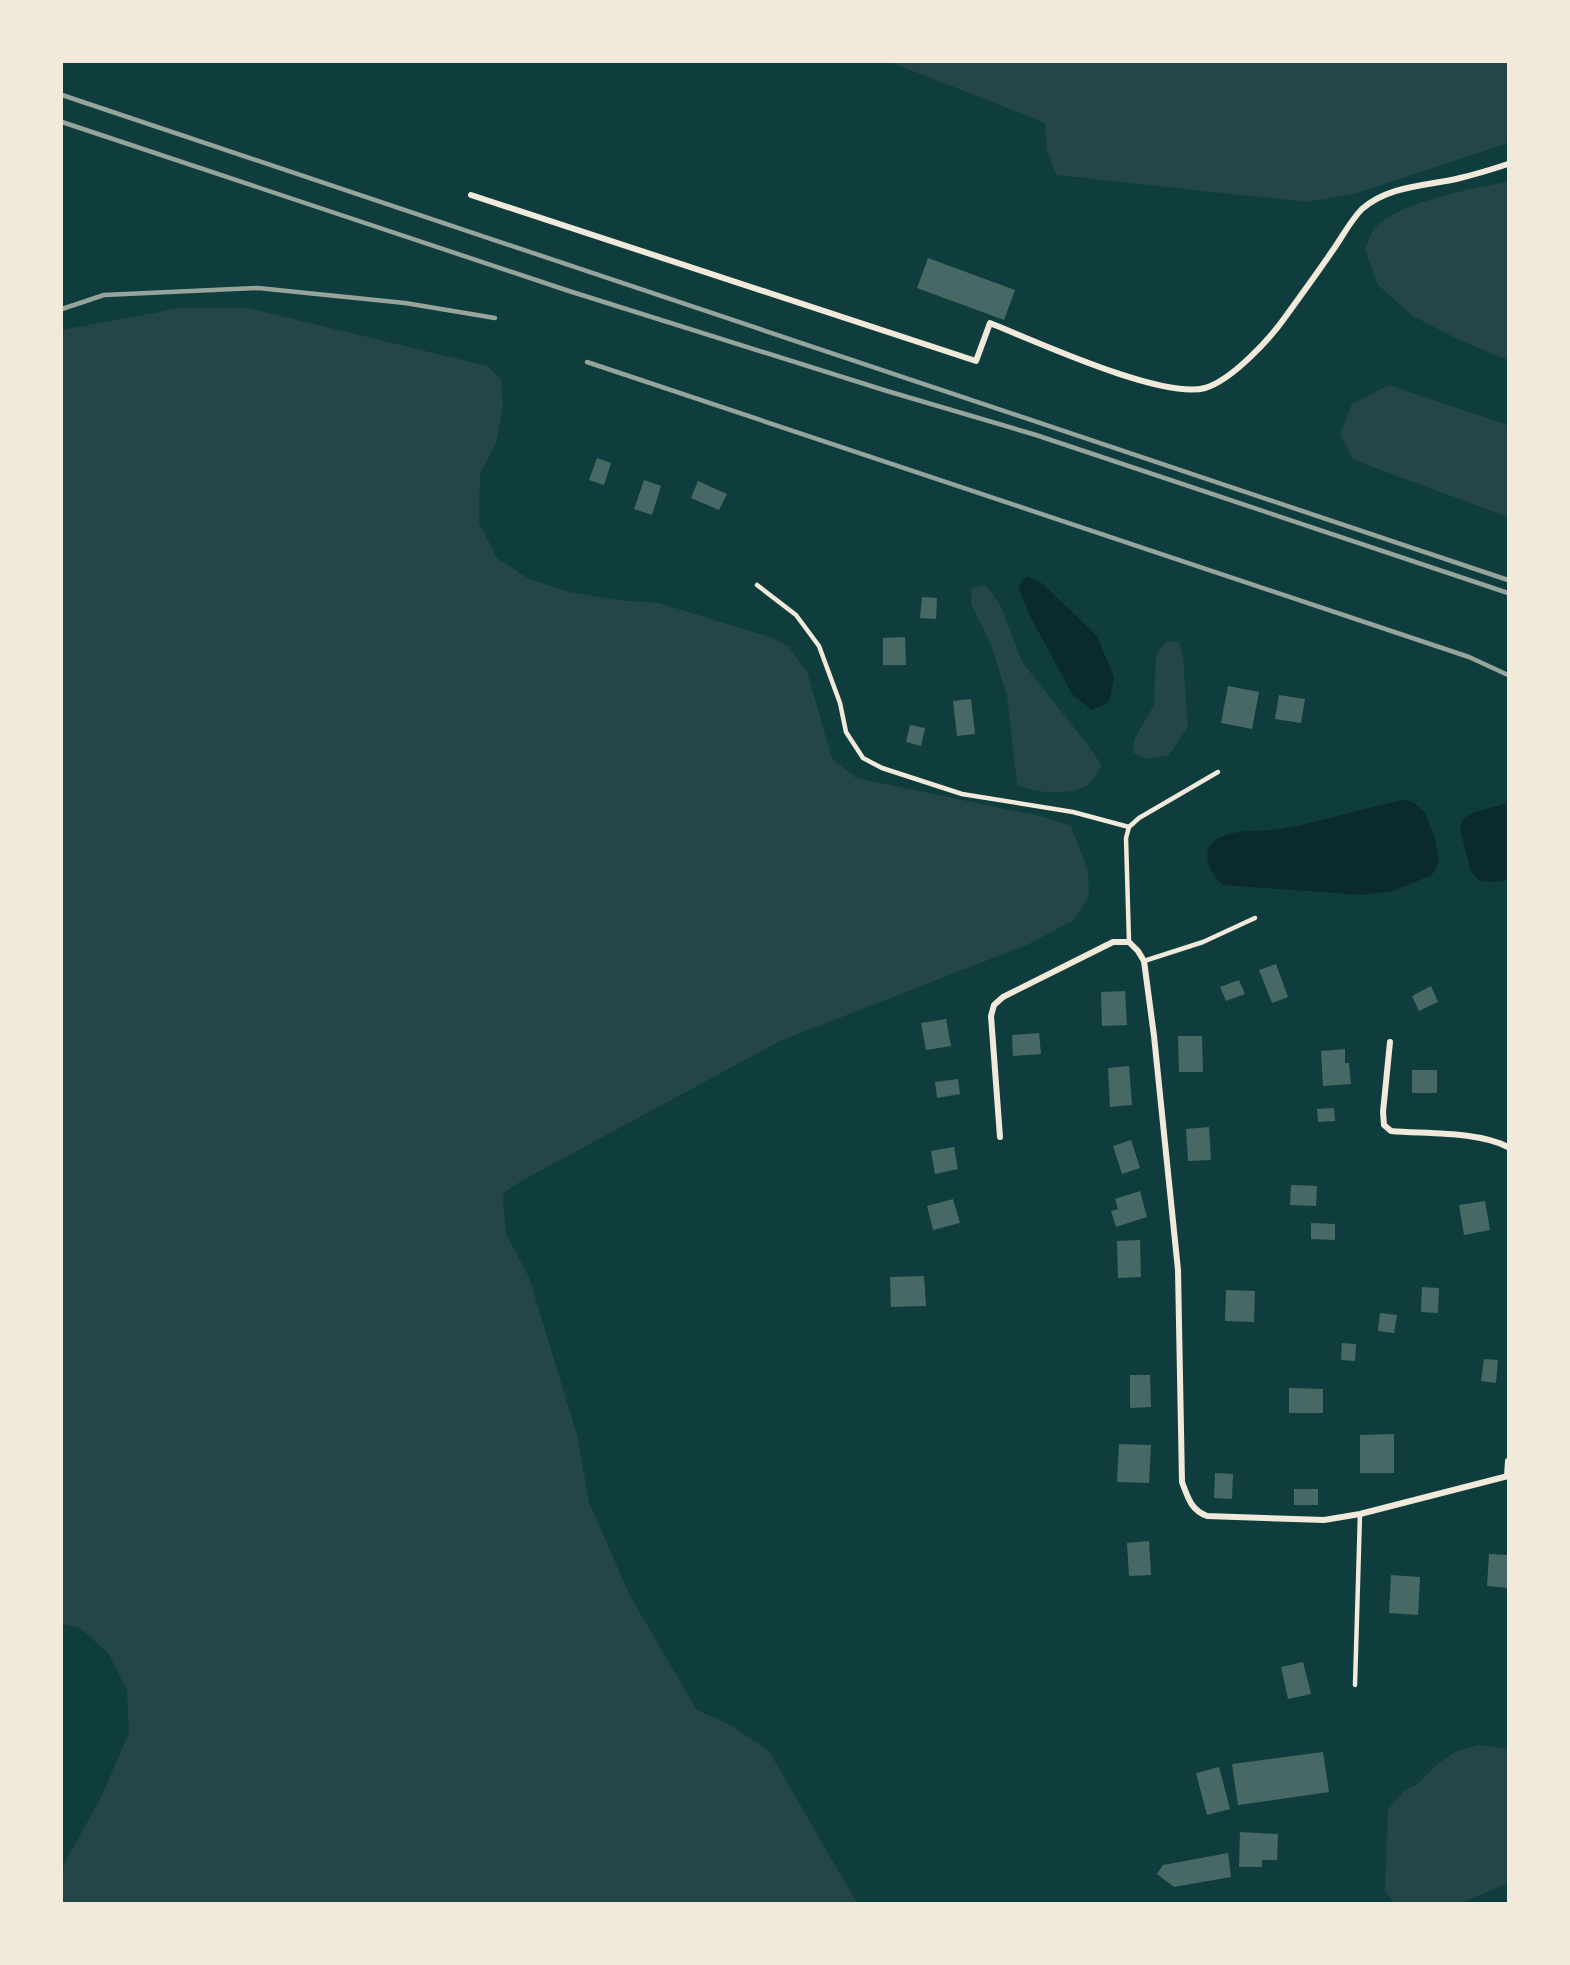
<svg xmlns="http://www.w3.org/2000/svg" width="1570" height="1965" viewBox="0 0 1570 1965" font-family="'Sofia Sans Condensed',sans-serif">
<rect width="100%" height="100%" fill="#0f3d3e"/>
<!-- green -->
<g fill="#244646">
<polygon points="890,62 1508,62 1508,143 1357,193 1307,202 1056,175 1047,150 1045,123"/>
<path d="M1508 182V360L1459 340 1413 316 1378 285 1365 249C1368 242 1371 233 1375 228 1396 203 1476 187 1508 182Z"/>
<polygon points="180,308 248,308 487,366 501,379 503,407 496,443 480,474 479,523 497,558 529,579 569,592 617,600 659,603 773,638 789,647 807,672 832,758 856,778 1044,817 1071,826 1088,871 1089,896 1074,920 1029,944 780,1041 523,1180 504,1193 503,1203 506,1234 529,1277 577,1435 589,1502 630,1596 697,1710 730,1725 769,1751 857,1903 62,1903 62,1868 101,1797 129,1733 127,1690 108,1653 79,1627 62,1624 62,330"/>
<polygon points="1389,385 1508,425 1508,517 1354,460 1340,435 1352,404"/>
<path d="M985 585 1000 604 1022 662 1091 749 1101 765C1098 770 1095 778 1091 782 1077 797 1033 794 1017 784L1007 695 990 642 971 604 972 588Z"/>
<polygon points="1167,641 1179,642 1183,657 1188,727 1168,756 1144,759 1133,753 1134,740 1154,705 1156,655"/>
<polygon points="1478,1745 1508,1749 1508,1883 1461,1903 1395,1903 1385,1892 1388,1809 1406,1789 1417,1785 1439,1763 1455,1752"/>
</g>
<!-- water -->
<g fill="#0a2a2b">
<polygon points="1027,576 1043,584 1097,636 1114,677 1109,702 1092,710 1072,694 1029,614 1018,586"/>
<path d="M1404 800 1413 802 1425 813 1435 839 1439 861 1432 875 1393 891 1362 895 1224 885C1210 876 1198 851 1217 839 1235 828 1261 832 1281 829 1322 822 1362 808 1404 800Z"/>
<polygon points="1508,803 1508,880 1494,882 1480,881 1471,872 1460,829 1463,819 1471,813"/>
</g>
<!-- building -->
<g fill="#486865">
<polygon points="928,258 1015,290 1004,320 917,288"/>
<polygon points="597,458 611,463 604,485 589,480"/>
<polygon points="644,480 661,486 652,515 634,509"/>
<polygon points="698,481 727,494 719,510 691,498"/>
<polygon points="922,597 937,598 936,619 920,618"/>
<polygon points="905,637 906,665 883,665 883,638"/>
<polygon points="1228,686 1259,692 1252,729 1221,723"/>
<polygon points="1279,695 1305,699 1301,723 1275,719"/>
<polygon points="971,699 975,734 957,736 953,701"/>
<polygon points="910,725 925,728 921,746 906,742"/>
<polygon points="1276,964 1288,997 1272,1003 1259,970"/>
<polygon points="1239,980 1245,994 1226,1001 1220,987"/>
<polygon points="1431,986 1438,1002 1419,1011 1412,996"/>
<polygon points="1125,991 1127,1025 1102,1026 1101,992"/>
<polygon points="946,1019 951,1046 926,1050 921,1023"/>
<polygon points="1039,1033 1041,1054 1013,1056 1012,1035"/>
<polygon points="1178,1036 1202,1036 1203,1072 1179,1072"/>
<polygon points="1345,1049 1345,1063 1349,1063 1351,1084 1323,1086 1321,1051"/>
<polygon points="1129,1066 1132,1105 1110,1107 1108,1068"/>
<rect x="1412" y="1070" width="25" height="23"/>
<polygon points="958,1079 960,1094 937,1098 935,1082"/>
<polygon points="1334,1108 1335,1121 1318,1122 1317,1109"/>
<polygon points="1209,1127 1211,1160 1188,1161 1186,1129"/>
<polygon points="1131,1140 1140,1168 1122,1174 1113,1146"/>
<polygon points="954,1147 958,1169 935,1174 931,1151"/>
<polygon points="1291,1185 1317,1186 1316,1206 1290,1205"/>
<polygon points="1140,1191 1147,1217 1116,1227 1111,1211 1118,1209 1115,1199"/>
<polygon points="953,1199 960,1223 933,1230 927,1206"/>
<polygon points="1485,1201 1490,1230 1464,1235 1459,1205"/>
<polygon points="1311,1223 1335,1224 1335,1240 1311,1239"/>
<polygon points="1140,1240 1141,1277 1118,1278 1117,1241"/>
<polygon points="924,1276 926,1306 891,1307 890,1277"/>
<polygon points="1422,1287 1439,1288 1438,1313 1421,1312"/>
<polygon points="1226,1290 1255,1291 1254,1322 1225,1321"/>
<polygon points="1380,1313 1397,1315 1394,1333 1378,1331"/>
<polygon points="1342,1343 1356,1344 1355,1361 1341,1360"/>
<polygon points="1484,1359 1498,1360 1496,1383 1481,1381"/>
<polygon points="1130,1375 1150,1375 1151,1407 1130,1408"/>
<polygon points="1289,1388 1323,1389 1323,1413 1289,1413"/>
<polygon points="1394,1434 1394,1473 1360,1473 1360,1435"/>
<polygon points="1119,1444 1151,1445 1149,1483 1117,1482"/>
<polygon points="1215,1473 1233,1474 1232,1499 1214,1498"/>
<rect x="1294" y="1489" width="24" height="16"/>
<polygon points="1149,1541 1151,1575 1129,1576 1127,1543"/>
<polygon points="1489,1554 1508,1555 1508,1588 1487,1586"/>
<polygon points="1391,1575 1420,1577 1418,1615 1389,1613"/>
<polygon points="1303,1662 1311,1694 1288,1699 1281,1667"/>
<polygon points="1323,1752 1329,1792 1238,1805 1232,1764"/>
<polygon points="1219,1767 1230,1809 1207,1815 1196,1773"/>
<polygon points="1240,1832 1278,1834 1277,1860 1262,1860 1262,1867 1239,1867"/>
<polygon points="1228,1853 1231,1877 1174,1887 1157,1874 1163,1865"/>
</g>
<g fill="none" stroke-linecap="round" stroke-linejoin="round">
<!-- service -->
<g stroke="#f1e9da" stroke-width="4.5">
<polyline points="757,585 796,615 819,646 840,703 846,732 863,758 882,768 962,794 1073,812 1129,827"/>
<polyline points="1129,942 1126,838 1129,827 1139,818 1218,772"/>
<polyline points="1144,961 1203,942 1255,918"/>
<polyline points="1355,1685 1360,1514"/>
</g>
<!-- minor -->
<g stroke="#f1e9da" stroke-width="6">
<path d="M471 195 976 361 990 323C1035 341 1163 400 1205 388 1232 380 1270 339 1286 316 1302 294 1318 272 1333 250 1342 237 1351 220 1362 209 1389 185 1428 186 1460 178 1477 174 1493 169 1508 164"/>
<path d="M1390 1042 1383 1112 1384 1125 1391 1131C1425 1134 1478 1131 1508 1147"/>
<path d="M1000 1137 991 1016 994 1005 1003 997 1113 942H1129L1138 951 1144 961 1154 1036 1178 1270 1182 1482C1188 1498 1191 1510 1207 1516L1324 1520 1360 1514 1508 1476"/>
<polyline points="1507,1476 1508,1461"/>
</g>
<!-- rail -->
<g stroke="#97a49c" stroke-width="4.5">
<polyline points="62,95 1508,580"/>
<polyline points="62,122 569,291 887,391 1036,435 1508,593"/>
<polyline points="62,309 104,295 258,288 405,303 495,318"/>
<polyline points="587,362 1469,657 1508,675"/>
</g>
</g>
<!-- border -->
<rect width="1570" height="1965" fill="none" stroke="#f1e9da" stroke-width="126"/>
</svg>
